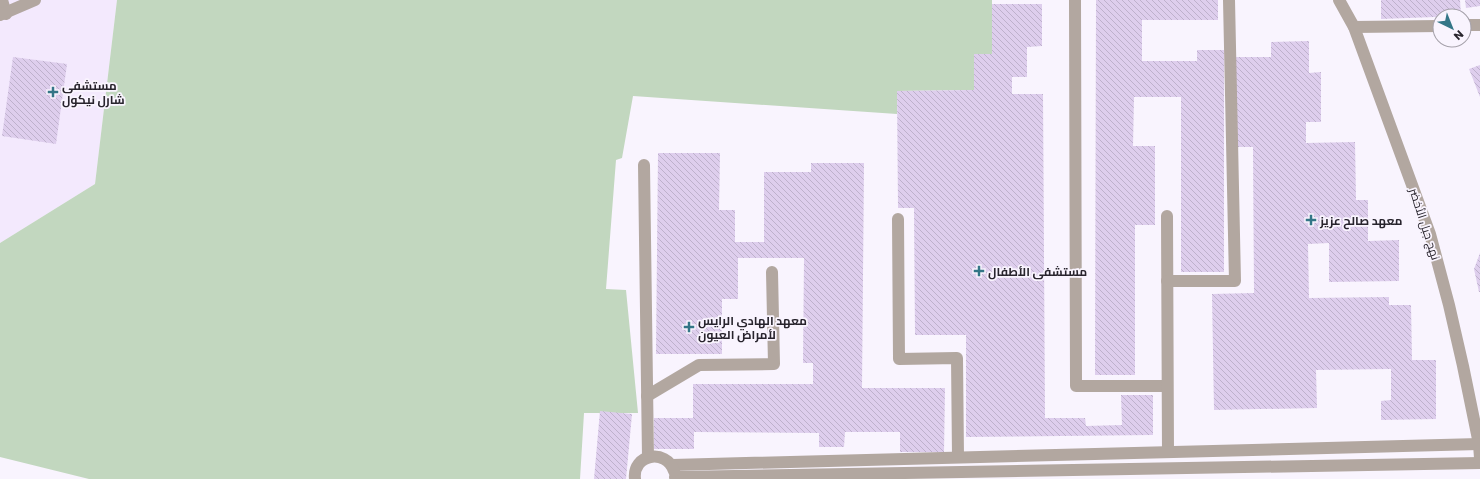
<svg xmlns="http://www.w3.org/2000/svg" width="1480" height="479" viewBox="0 0 1480 479" font-family="Poppins,Cairo,sans-serif">
<defs>
<pattern id="building-back-hatch" width="6" height="6" patternUnits="userSpaceOnUse"><rect width="6" height="6" fill="#deceed"/><path d="M-1 5l2 2M0 0l6 6M5-1l2 2" fill="none" stroke="#beb1cc"/></pattern>
</defs>
<rect width="100%" height="100%" fill="#f9f4fe"/>
<!-- built -->
<polygon fill="#f3e9fd" points="0,0 117,0 95,184 0,243"/>
<!-- grass -->
<polygon fill="#c2d7bf" points="117,0 992,0 992,54 974,54 974,90 897,91 897,114 633,96 622,158 616,160 606,289 626,290 638,413 584,413 580,479 89,479 0,457 0,243 95,184"/>
<!-- building -->
<g fill="url(#building-back-hatch)">
<polygon points="1096,0 1218,0 1218,20 1142,20 1142,61 1197,61 1197,50 1224,50 1224,272 1181,272 1181,97 1134,97 1133,146 1155,146 1155,225 1135,225 1135,375 1095,375"/>
<polygon points="1381,0 1460,0 1461,16 1381,19"/>
<polygon points="1465,0 1480,0 1480,6 1466,8"/>
<polygon points="992,4 1042,4 1042,46 1027,47 1027,77 1012,77 1012,94 1043,94 1045,418 1085,418 1086,426 1122,425 1121,395 1153,395 1153,435 966,437 966,335 915,335 914,208 898,208 897,91 974,90 974,54 992,54"/>
<polygon points="1309,41 1309,73 1321,72 1321,122 1306,122 1306,143 1355,142 1356,200 1368,200 1368,241 1399,240 1399,281 1329,282 1329,243 1308,244 1309,298 1389,297 1389,305 1411,305 1412,360 1436,360 1436,419 1381,420 1381,401 1391,400 1391,369 1316,370 1317,408 1214,410 1212,294 1254,293 1253,147 1236,147 1235,57 1271,57 1271,42"/>
<polygon points="13,57 67,64 56,144 2,136"/>
<polygon points="1480,65 1480,97 1469,69"/>
<polygon points="658,153 720,153 719,210 735,210 735,242 764,242 764,172 811,172 811,163 864,163 862,388 945,388 944,452 900,452 900,432 845,432 844,447 819,447 819,433 694,432 694,449 654,449 654,418 693,418 693,384 813,384 813,363 803,363 804,258 738,258 738,299 722,299 722,354 656,354"/>
<polygon points="1480,253 1480,292 1479,292 1474,269"/>
<polygon points="600,411 632,414 626,479 594,479"/>
</g>
<g fill="none" stroke-linecap="round" stroke-linejoin="round">
<!-- minor -->
<g stroke="#b2a7a0" stroke-width="12">
<polyline points="2,0 6,14"/>
<polyline points="1075,0 1076,386 1167,386"/>
<polyline points="1339,0 1354,27 1430,234 1449,305 1463,366 1479,444 1480,458"/>
<polyline points="0,15 35,0"/>
<polyline points="1464,25 1480,25"/>
<polyline points="1354,27 1440,26"/>
<polyline points="644,165 648,457"/>
<polyline points="1167,216 1168,452"/>
<polyline points="898,219 899,359 957,358 958,457"/>
<polyline points="1167,281 1235,281 1229,0"/>
<polyline points="647,396 699,365 774,364 772,272"/>
<polyline points="672,465 1479,444"/>
<polyline points="675,477 1480,463"/>
<path d="M635 479C632 454 666 448 674 471"/>
</g>
</g>
<!-- markers -->
<g fill="#347687" stroke="#f9f4fe" stroke-width="1.5">
<path d="M51 86h4v4h4v4h-4v4h-4v-4h-4v-4h4z"/>
<path d="M1309 214h4v4h4v4h-4v4h-4v-4h-4v-4h4z"/>
<path d="M977 265h4v4h4v4h-4v4h-4v-4h-4v-4h4z"/>
<path d="M687 321h4v4h4v4h-4v4h-4v-4h-4v-4h4z"/>
</g>
<g text-anchor="middle" dominant-baseline="central" stroke-width="3.5" stroke-linejoin="round" paint-order="stroke">
<!-- poi labels -->
<g font-size="12" font-weight="bold" fill="#28242d" stroke="#f9f4fe" text-anchor="start">
<text x="62" y="85">مستشفى<tspan x="62" dy="14">شارل نيكول</tspan></text>
<text x="1320" y="220">معهد صالح عزيز</text>
<text x="988" y="271">مستشفى الأطفال</text>
<text x="698" y="320">معهد الهادي الرايس<tspan x="698" dy="14">لأمراض العيون</tspan></text>
</g>
<!-- street labels -->
<g font-size="12" fill="#28242d" stroke="#f9f4fe">
<text transform="translate(1425 224) rotate(72)">نهج جبل الأخضر</text>
</g>
</g>
<!-- north arrow -->
<g transform="translate(1452 28) rotate(137)"><circle r="19" fill="#f9f4fe" stroke="#a5a1aa"/>
<path d="M0-3L7 15L0 10L-7 15Z" fill="#347687"/>
<text y="-6" font-size="11" font-weight="bold" text-anchor="middle" fill="#28242d">N</text>
</g>
</svg>
